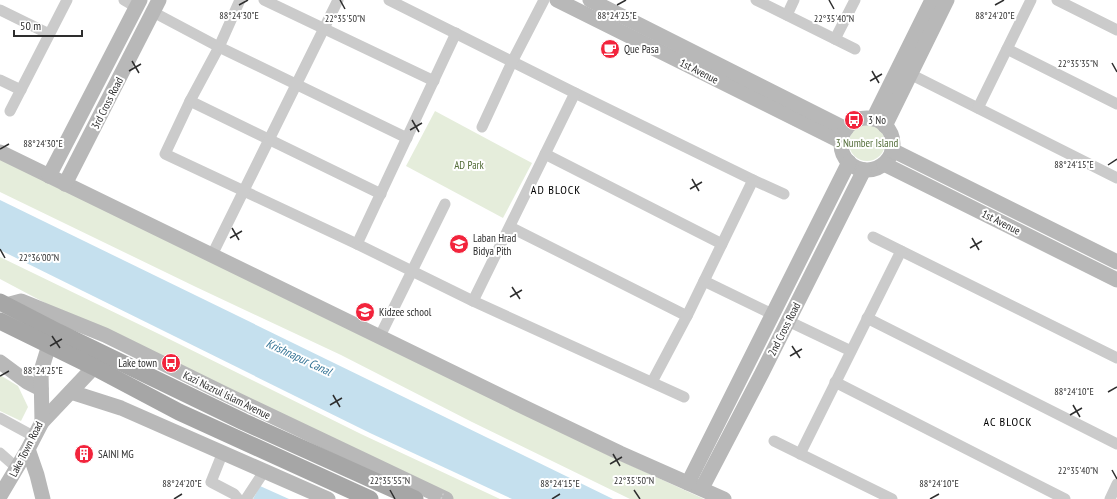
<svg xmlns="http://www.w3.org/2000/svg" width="1117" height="499" viewBox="0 0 1117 499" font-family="'PT Sans Narrow',sans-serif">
<rect width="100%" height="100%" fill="#fff"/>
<!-- green -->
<g fill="#e5eddb">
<polygon points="435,111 532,163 503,218 406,166"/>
<circle cx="867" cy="143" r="18"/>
<polygon points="0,159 606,454 704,499 630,499 472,422 341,355 196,287 0,192"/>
<polygon points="0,257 161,335 361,434 500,499 442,499 49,305 0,279"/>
<polygon points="0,375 18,386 28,407 21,421 0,411"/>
</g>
<!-- water -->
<g fill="#c5e0ee">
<polygon points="0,200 613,499 512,499 370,433 0,250"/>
<polygon points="260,486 289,499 253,499"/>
</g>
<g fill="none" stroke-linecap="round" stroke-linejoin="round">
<!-- street -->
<g stroke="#cbcbcb" stroke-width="11">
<polyline points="124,0 136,7"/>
<polyline points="240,0 219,47 190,101 165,154 357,244 473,301 684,397"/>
<polyline points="264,0 434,81"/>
<polyline points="389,0 575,93 753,180 784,194"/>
<polyline points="756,0 855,49"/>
<polyline points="1057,0 1117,30"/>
<polyline points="0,10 49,34"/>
<polyline points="153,12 219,47 407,138"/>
<polyline points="787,15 794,0"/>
<polyline points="835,39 855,0"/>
<polyline points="1007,49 1117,104"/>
<polyline points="910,74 1117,178"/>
<polyline points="0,80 21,90"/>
<polyline points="190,101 381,194"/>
<polyline points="978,108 1031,0"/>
<polyline points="10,111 67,0"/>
<polyline points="482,127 512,62 544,0"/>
<polyline points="545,154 722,244"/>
<polyline points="510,227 687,316"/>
<polyline points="873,237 1117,358"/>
<polyline points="357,244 456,33"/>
<polyline points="212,255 338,0"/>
<polyline points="704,281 772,314"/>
<polyline points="473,301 575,93"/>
<polyline points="867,318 1117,444"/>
<polyline points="788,321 851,351"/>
<polyline points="380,336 445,204"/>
<polyline points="652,382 687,316 753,180"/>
<polyline points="835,382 1065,499"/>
<polyline points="0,418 35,437"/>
<polyline points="774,441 892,499"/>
<polyline points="223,452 211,482 234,494 238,499"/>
<polyline points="0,453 17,468"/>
<polyline points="800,454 901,251"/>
<polyline points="246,499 265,470"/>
<polyline points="1110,499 1117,484"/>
</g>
<!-- secondary -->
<g stroke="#b8b8b8" stroke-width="15">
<polyline points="557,0 842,142"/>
<polyline points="590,0 846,129"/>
<circle cx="867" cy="144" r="26"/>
<polyline points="873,119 932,0"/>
<polyline points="885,126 947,0"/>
<polyline points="892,150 1117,262"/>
<polyline points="0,152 530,410 620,453 724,499"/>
<polyline points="884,164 1117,280"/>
<polyline points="49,176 140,0"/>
<polyline points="65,184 159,0"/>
<polyline points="6,305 21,301 105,335 223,393 446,499"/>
<polyline points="0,362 27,382 41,389"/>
<polyline points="71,392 121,408 328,499"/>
<polyline points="42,422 94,367"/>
<polyline points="28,449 37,475 43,499"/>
<polyline points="688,483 849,162"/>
<polyline points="702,488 762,373 864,170"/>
<polyline points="0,496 28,449 42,422 41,371 49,345 56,336"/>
</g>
<!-- primary -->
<g stroke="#a6a6a6" stroke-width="17">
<polyline points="0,302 58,332 244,422 415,499"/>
<polyline points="0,321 94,367 179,412 370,499"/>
</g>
<!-- path-bridge -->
<polyline stroke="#cbcbcb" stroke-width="1.5" stroke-dasharray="2 2" stroke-linecap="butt" points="441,499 444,492"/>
</g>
<!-- ticks -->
<path fill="none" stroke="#2e2e2e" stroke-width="1.5" d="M340 0 345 9M829 0 834 9M239 5 248 0M617 5 626 0M995 5 1004 0M132 61 139 73M1112 63 1117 72M129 71 141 64M872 71 879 83M870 81 882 74M412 120 419 132M410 130 422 123M0 149 9 144M1108 165 1117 159M692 179 699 191M690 189 702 182M232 228 239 240M230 238 242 231M972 238 979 250M970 248 982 241M0 249 5 258M512 287 520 299M510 297 522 290M52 336 60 348M50 346 62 339M792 346 800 358M790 356 802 349M0 376 9 371M1108 392 1117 387M333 395 340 407M330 405 342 398M1073 405 1080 417M1070 415 1082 408M613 454 620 466M610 464 622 457M1112 470 1117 479M390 490 395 499M634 490 640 499M174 499 182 494M552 499 560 494M930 499 939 494"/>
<!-- icons -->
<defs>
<symbol id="cafe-disc" viewBox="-11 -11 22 22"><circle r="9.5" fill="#f2243c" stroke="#fff"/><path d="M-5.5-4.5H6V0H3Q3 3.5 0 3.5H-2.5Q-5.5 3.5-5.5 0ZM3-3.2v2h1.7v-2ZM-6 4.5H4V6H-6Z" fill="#fff"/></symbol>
<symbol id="bus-disc" viewBox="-11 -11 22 22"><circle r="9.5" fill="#f2243c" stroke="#fff"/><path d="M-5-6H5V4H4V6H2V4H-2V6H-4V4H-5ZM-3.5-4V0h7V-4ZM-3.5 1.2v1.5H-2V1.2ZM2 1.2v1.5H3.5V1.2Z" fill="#fff"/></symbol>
<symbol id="school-disc" viewBox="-11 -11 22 22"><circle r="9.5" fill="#f2243c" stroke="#fff"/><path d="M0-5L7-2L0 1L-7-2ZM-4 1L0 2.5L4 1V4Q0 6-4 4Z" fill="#fff"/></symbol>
<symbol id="building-disc" viewBox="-11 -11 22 22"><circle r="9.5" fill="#f2243c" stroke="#fff"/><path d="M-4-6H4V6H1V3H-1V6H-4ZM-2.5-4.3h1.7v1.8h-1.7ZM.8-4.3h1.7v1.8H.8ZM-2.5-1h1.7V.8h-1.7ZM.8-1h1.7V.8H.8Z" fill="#fff"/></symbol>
</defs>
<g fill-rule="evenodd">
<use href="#cafe-disc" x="599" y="38" width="22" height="22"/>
<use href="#bus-disc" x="843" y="109" width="22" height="22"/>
<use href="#school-disc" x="448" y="233" width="22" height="22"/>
<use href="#school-disc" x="354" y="301" width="22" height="22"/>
<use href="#bus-disc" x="160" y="352" width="22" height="22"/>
<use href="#building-disc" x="73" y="443" width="22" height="22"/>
</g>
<g text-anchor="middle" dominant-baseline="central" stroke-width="4" stroke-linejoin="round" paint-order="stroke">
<!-- poi labels -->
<g font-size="11" fill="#2e2e2e" stroke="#fff" text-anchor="start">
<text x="624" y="49">Que Pasa</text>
<text x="868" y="120">3 No</text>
<text x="473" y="238">Laban Hrad<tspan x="473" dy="13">Bidya Pith</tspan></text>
<text x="379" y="312">Kidzee school</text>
<text x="157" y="363" text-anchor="end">Lake town</text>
<text x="98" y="454">SAINI MG</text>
</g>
<!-- street labels -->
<g font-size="11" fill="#2e2e2e" stroke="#fff">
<text transform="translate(699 71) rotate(27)">1st Avenue</text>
<text transform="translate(107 103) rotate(-63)">3rd Cross Road</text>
<text transform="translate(1001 222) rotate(27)">1st Avenue</text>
<text transform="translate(784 329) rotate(-63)">2nd Cross Road</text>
<text transform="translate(227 395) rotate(26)">Kazi Nazrul Islam Avenue</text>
<text transform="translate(26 449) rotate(-63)">Lake Town Road</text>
</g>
<!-- park labels -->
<g font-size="11" fill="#536d38" stroke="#fff">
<text x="867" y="143">3 Number Island</text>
<text x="469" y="165">AD Park</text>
</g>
<!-- neighbourhood labels -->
<g font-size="12" letter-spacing="1" fill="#000" stroke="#fff">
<text x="556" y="189">AD BLOCK</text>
<text x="1008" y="421">AC BLOCK</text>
</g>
<!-- water labels -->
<g font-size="12" font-style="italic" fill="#367596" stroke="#fff">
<text transform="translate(299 357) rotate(25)">Krishnapur Canal</text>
</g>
</g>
<g font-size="10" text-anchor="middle" fill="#2e2e2e" stroke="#fff" stroke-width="4" stroke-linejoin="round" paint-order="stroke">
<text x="239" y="19">88°24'30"E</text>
<text x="617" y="19">88°24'25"E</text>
<text x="995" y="19">88°24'20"E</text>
<text x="345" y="22">22°35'50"N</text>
<text x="834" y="22">22°35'40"N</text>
<text x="1078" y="67">22°35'35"N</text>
<text x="43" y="147">88°24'30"E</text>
<text x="1074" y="168">88°24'15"E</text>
<text x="39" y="261">22°36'00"N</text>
<text x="43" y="374">88°24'25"E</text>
<text x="1074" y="395">88°24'10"E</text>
<text x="1078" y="474">22°35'40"N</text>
<text x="390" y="484">22°35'55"N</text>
<text x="634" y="484">22°35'50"N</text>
<text x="182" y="487">88°24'20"E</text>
<text x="560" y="487">88°24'15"E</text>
<text x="939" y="487">88°24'10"E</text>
</g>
<!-- scale -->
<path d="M14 30v6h68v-6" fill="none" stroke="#2e2e2e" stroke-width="2"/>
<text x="20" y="30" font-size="12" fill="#2e2e2e" stroke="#ffffff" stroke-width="3" paint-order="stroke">50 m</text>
</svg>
